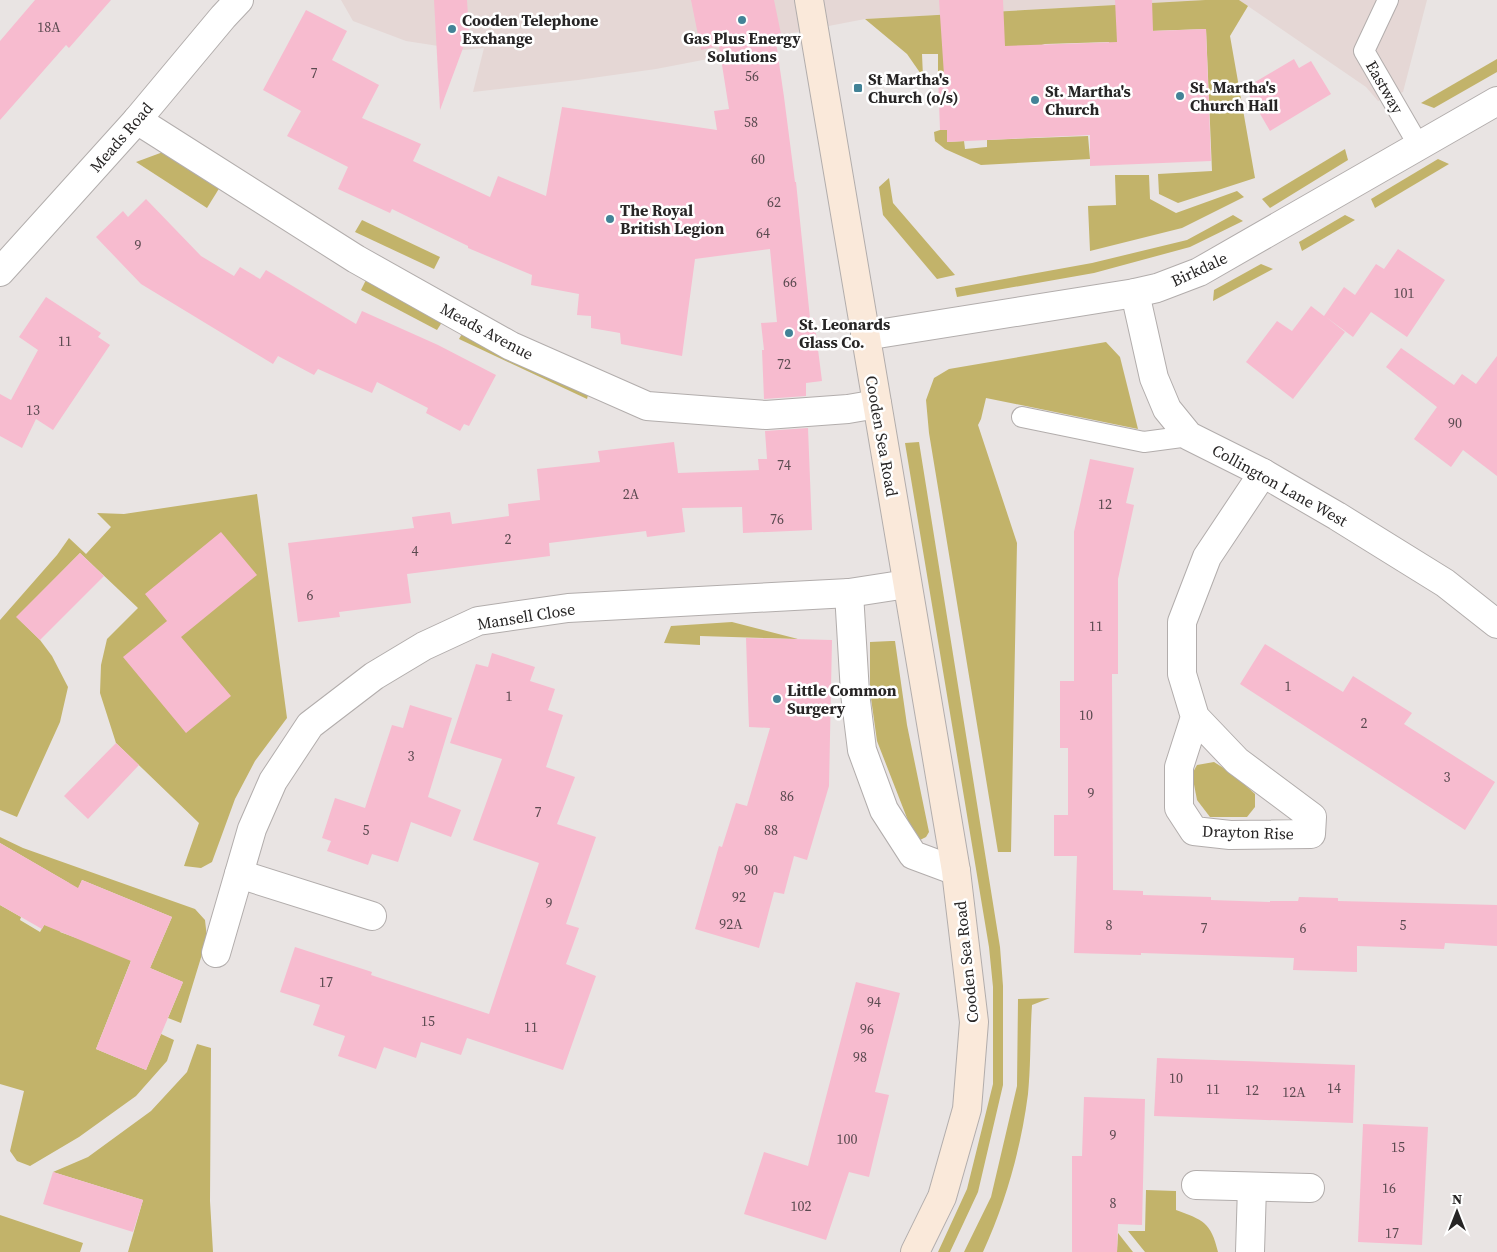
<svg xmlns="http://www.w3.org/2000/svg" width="1497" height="1252" viewBox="0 0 1497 1252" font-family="'Source Serif 4',serif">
<rect width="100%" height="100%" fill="#e9e4e3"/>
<!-- built -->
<g fill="#e5d7d5">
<polygon points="341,0 1205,0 865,19 787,34 788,44 734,54 656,69 578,80 473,92 484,48 464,50 406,41 353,21"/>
<polygon points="1239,0 1427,0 1403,92 1378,101 1366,87"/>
</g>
<!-- green -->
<g fill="#c2b36a">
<polygon points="1205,0 1239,0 1248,6 1230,36 1255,178 1178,203 1159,194 1158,174 1212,171 1206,29 1149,31 1111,73 1109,42 1045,44 944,75 938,75 938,54 922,54 923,77 907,54 865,19"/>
<polygon points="1497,59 1497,72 1434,108 1421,103"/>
<polygon points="940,130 947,130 947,142 964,141 965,149 987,147 987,140 1088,136 1090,159 981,165 945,149 935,141 934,132"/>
<polygon points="1345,149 1348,160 1270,208 1262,199"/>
<polygon points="163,152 220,187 207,208 136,162"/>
<polygon points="1438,159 1449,164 1375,208 1371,199"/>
<polygon points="1115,175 1149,175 1150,199 1176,213 1237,191 1244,197 1182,228 1090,251 1088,206 1116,205"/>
<polygon points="889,178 893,203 955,275 937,279 883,215 879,187"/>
<polygon points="1233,215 1243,221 1190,247 1094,273 957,297 955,288 1092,263 1187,240"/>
<polygon points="1345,215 1355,220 1302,251 1299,242"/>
<polygon points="362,220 440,257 434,269 355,232"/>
<polygon points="1261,264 1273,269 1213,301 1214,290"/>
<polygon points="367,278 444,319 437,330 361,290"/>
<polygon points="464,330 589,391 587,399 459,339"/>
<polygon points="1106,342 1120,357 1138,429 986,398 981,419 978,425 1017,543 1011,852 998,852 929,433 926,400 934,378 949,369"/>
<polygon points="919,442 1000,947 1003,986 1003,1085 978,1192 950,1252 938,1252 967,1189 993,1084 993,987 989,947 905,443"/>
<polygon points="257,494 287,718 255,761 235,799 212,862 201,868 184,866 199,823 116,743 100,693 101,665 107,639 138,608 80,553 17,617 40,640 52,656 68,687 60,722 17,817 0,810 0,620 57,555 69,538 86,554 111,527 97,513 124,514"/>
<polygon points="732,622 798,639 700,636 700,645 664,643 671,626"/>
<polygon points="891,641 895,641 907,725 929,832 926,837 920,840 914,836 877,741 870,691 870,642"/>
<polygon points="1214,762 1233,774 1255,794 1255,807 1247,817 1210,817 1197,800 1192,774 1197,765"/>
<polygon points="0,837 23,848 195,909 205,920 207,938 181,1023 168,1018 183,982 150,968 172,917 82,880 60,932 132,958 96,1049 146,1070 161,1034 174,1040 167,1061 136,1096 79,1137 30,1166 17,1161 10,1151 24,1091 0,1084 0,905 21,917 20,920 40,932 69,883 0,843"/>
<path d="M1050 998 1032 1005C1030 1034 1031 1065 1028 1094 1021 1148 1006 1202 983 1252H964L991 1197 1017 1086 1018 999Z"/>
<polygon points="197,1044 211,1048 210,1201 213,1252 128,1252 143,1200 53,1172 88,1157 151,1111 187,1072"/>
<path d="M1146 1190 1176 1191V1210C1203 1220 1211 1222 1218 1252H1145L1128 1231H1145Z"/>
<polygon points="0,1215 83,1243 80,1252 0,1252"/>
<polygon points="1118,1233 1133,1252 1117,1252"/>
</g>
<!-- building -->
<g fill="#f7bbcf">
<polygon points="35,0 111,0 69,48 66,45 0,120 0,41"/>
<polygon points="434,0 467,0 469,32 440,110"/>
<polygon points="691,0 774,0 781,34 775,35 784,97 795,182 796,182 810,318 814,318 822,381 806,383 806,396 764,399 762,350 764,350 761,323 777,322 770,249 695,259 682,356 621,344 620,333 591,328 591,316 577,315 579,294 531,285 532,275 468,248 468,246 392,209 390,213 338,189 348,167 287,136 301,111 263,90 306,10 347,31 332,60 379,85 362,118 421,144 413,161 490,197 498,176 546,196 562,107 717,130 714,111 729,109 719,46 701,50"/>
<polygon points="939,0 1003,0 1005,46 1117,42 1115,0 1152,0 1153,31 1206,29 1211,161 1090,166 1090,135 947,142 947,130 940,130 938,75 944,75"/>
<polygon points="1294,59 1299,68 1311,61 1331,94 1270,131 1245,88"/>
<polygon points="146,199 201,256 234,276 240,267 260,279 266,270 356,324 362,311 438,345 496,375 469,426 464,424 460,431 426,413 428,408 377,382 372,393 318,369 314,375 278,356 273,364 141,284 96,237 123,211 128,217"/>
<polygon points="1398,249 1445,280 1407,337 1371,312 1353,337 1326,317 1345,332 1293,399 1246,362 1277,321 1292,331 1311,306 1324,316 1344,287 1355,295 1376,264 1384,269"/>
<polygon points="46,297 101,333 98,337 110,345 53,430 36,419 22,448 0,436 0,394 11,400 38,350 19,337"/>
<polygon points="1401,348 1454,385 1462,374 1476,384 1497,356 1497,476 1463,450 1451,467 1414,439 1437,407 1386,367"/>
<polygon points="808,428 812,530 743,533 742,507 682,508 685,532 647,537 646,531 549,543 550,556 407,574 411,603 339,612 340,617 298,622 288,543 414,528 412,517 450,512 452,524 509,516 508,504 540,500 537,469 600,462 598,451 674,442 678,473 759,470 758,459 767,459 765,431"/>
<polygon points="1090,459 1134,468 1126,503 1134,505 1118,579 1118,674 1112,674 1113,890 1143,891 1143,895 1211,897 1211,900 1270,902 1270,901 1298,901 1299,897 1338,898 1338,901 1497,905 1497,946 1445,943 1444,949 1357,946 1357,972 1293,970 1294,958 1141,953 1141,955 1074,953 1077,856 1054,856 1054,815 1068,815 1068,748 1060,748 1060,681 1074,681 1074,532"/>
<polygon points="221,532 257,575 181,637 231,696 186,733 123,657 167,621 145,594"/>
<polygon points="80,553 104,576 40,640 16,617"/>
<polygon points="746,638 832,640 829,786 807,860 794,856 784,894 774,892 759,948 695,929 719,846 722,847 736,803 747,806 770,728 749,727"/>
<polygon points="1265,644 1343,692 1353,676 1412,713 1404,724 1495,782 1465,830 1240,684"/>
<polygon points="492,653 535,667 530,681 555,689 548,710 563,715 546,767 575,777 557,824 596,837 566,924 579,928 566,964 596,976 563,1070 467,1038 461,1055 421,1042 416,1058 384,1047 376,1069 338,1056 345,1036 313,1025 320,1005 280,992 295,947 372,972 371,975 489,1014 539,863 473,840 502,759 450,743 476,664 488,667"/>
<polygon points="410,705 452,718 428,797 461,810 451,837 411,822 398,862 372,854 368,865 327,851 331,841 322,838 335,798 365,808 392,725 403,728"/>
<polygon points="116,743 139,765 88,819 64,796"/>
<polygon points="0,843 78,888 82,880 172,917 150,968 183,982 146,1070 96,1049 131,961 44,925 42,929 0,905"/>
<polygon points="856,982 900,993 875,1092 889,1095 869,1177 849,1172 826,1240 744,1214 764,1152 808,1166"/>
<polygon points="1157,1058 1355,1065 1353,1123 1154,1116"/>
<polygon points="1084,1097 1145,1099 1142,1225 1118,1224 1117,1252 1072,1252 1072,1156 1082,1156"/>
<polygon points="1363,1124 1428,1127 1422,1245 1358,1242"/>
<polygon points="53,1172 143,1200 133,1232 43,1204"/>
</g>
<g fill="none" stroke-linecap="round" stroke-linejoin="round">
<defs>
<g id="service">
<polyline points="1388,0 1364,51 1419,146"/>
<polyline points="1022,417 1144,442 1189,436"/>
</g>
<g id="minor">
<polyline points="137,120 356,259 511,346 647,406 766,415 848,409 877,404"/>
<polyline points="0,272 137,120 223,17 239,0"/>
<polyline points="1135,293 1154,378 1167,409 1189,436 1263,473 1337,516 1445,583 1497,624"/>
<polyline points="849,593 855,693 862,750 884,810 913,855 956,871"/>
<polyline points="1195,717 1237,761 1312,817 1311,834 1230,835 1194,831 1179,808 1179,767 1195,717 1182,674 1182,622 1207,557 1263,473"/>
<polyline points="239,874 372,916"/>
<polyline points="216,953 252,829 273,781 310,725 374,676 424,646 478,621 568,608 849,593 907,584"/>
<polyline points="1196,1185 1310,1188"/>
<polyline points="1250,1252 1252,1187"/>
</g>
<polyline id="tertiary" points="865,336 1135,293 1157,288 1199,272 1497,101"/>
<polyline id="secondary" points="809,0 956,871 974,1022 967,1109 942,1197 915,1252"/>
</defs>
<!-- service casing -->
<use href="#service" stroke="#b2adac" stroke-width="22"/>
<!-- minor casing -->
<use href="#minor" stroke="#b2adac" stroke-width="30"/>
<!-- tertiary casing -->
<use href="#tertiary" stroke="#b2adac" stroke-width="30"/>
<!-- secondary casing -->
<use href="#secondary" stroke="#b2adac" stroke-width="30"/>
<!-- service -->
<use href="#service" stroke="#fff" stroke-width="20"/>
<!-- minor -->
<use href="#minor" stroke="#fff" stroke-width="28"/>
<!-- tertiary -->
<use href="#tertiary" stroke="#fff" stroke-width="28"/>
<!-- secondary -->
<use href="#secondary" stroke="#fae9da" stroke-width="28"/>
</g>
<!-- markers -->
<g fill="#438397" stroke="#fff" stroke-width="2">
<circle cx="742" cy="20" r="5"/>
<circle cx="452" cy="29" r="5"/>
<rect x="853" y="83" width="10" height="10" rx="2.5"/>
<circle cx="1180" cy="96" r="5"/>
<circle cx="1035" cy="100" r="5"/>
<circle cx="610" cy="219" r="5"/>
<circle cx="789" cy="333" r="5"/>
<circle cx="777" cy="699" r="5"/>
</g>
<g text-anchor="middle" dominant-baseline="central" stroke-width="5" stroke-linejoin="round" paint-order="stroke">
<!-- number labels -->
<g font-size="14" fill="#5b4a50">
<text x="49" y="27">18A</text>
<text x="314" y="73">7</text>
<text x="752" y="76">56</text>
<text x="751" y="122">58</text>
<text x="758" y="159">60</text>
<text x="774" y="202">62</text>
<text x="763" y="233">64</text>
<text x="138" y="245">9</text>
<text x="790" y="282">66</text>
<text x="1404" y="293">101</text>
<text x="65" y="341">11</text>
<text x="784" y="364">72</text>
<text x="33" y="410">13</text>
<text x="1455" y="423">90</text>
<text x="784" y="465">74</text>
<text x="631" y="494">2A</text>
<text x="1105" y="504">12</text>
<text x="777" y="519">76</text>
<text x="508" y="539">2</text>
<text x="415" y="551">4</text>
<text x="310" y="595">6</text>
<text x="1096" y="626">11</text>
<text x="1288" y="686">1</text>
<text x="509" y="696">1</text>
<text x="1086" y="715">10</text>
<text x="1364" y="723">2</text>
<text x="411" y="756">3</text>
<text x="1447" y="777">3</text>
<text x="1091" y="793">9</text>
<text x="787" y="796">86</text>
<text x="538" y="812">7</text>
<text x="366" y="830">5</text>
<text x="771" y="830">88</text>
<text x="751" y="870">90</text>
<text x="739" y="897">92</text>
<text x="549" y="903">9</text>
<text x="731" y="924">92A</text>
<text x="1109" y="925">8</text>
<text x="1403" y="925">5</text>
<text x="1204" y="928">7</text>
<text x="1303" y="928">6</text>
<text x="326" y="982">17</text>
<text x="874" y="1002">94</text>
<text x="428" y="1021">15</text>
<text x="531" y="1027">11</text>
<text x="867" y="1029">96</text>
<text x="860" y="1057">98</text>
<text x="1176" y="1078">10</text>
<text x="1334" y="1088">14</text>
<text x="1213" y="1089">11</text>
<text x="1252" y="1090">12</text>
<text x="1294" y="1092">12A</text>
<text x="1113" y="1135">9</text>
<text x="847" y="1139">100</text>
<text x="1398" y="1147">15</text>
<text x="1389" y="1188">16</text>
<text x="1113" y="1203">8</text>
<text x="801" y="1206">102</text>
<text x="1392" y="1233">17</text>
</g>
<!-- poi labels -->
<g font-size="16" font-weight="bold" fill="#272525" stroke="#fff" text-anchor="start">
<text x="462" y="20">Cooden Telephone<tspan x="462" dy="18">Exchange</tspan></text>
<text x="742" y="38" text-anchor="middle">Gas Plus Energy<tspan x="742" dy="18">Solutions</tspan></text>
<text x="868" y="79">St Martha's<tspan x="868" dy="18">Church (o/s)</tspan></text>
<text x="1190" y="87">St. Martha's<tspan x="1190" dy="18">Church Hall</tspan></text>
<text x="1045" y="91">St. Martha's<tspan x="1045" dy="18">Church</tspan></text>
<text x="620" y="210">The Royal<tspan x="620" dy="18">British Legion</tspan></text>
<text x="799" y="324">St. Leonards<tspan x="799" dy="18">Glass Co.</tspan></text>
<text x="787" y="690">Little Common<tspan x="787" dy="18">Surgery</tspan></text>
</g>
<!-- street labels -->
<g font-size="16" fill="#272525" stroke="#fff">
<text transform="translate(1385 87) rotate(60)">Eastway</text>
<text transform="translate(121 137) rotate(-49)">Meads Road</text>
<text transform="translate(1199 269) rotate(-25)">Birkdale</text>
<text transform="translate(487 331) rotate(28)">Meads Avenue</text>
<text transform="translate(882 436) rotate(80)">Cooden Sea Road</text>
<text transform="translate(1280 485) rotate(29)">Collington Lane West</text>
<text transform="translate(526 616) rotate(-9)">Mansell Close</text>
<text transform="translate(1248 832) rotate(2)">Drayton Rise</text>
<text transform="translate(966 962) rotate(-96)">Cooden Sea Road</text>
</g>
</g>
<!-- north arrow -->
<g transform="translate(1457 1212)" stroke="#ffffff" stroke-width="4" paint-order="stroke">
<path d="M0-4L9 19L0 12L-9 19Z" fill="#272525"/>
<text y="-8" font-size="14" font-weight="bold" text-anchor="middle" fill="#272525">N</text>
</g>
</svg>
